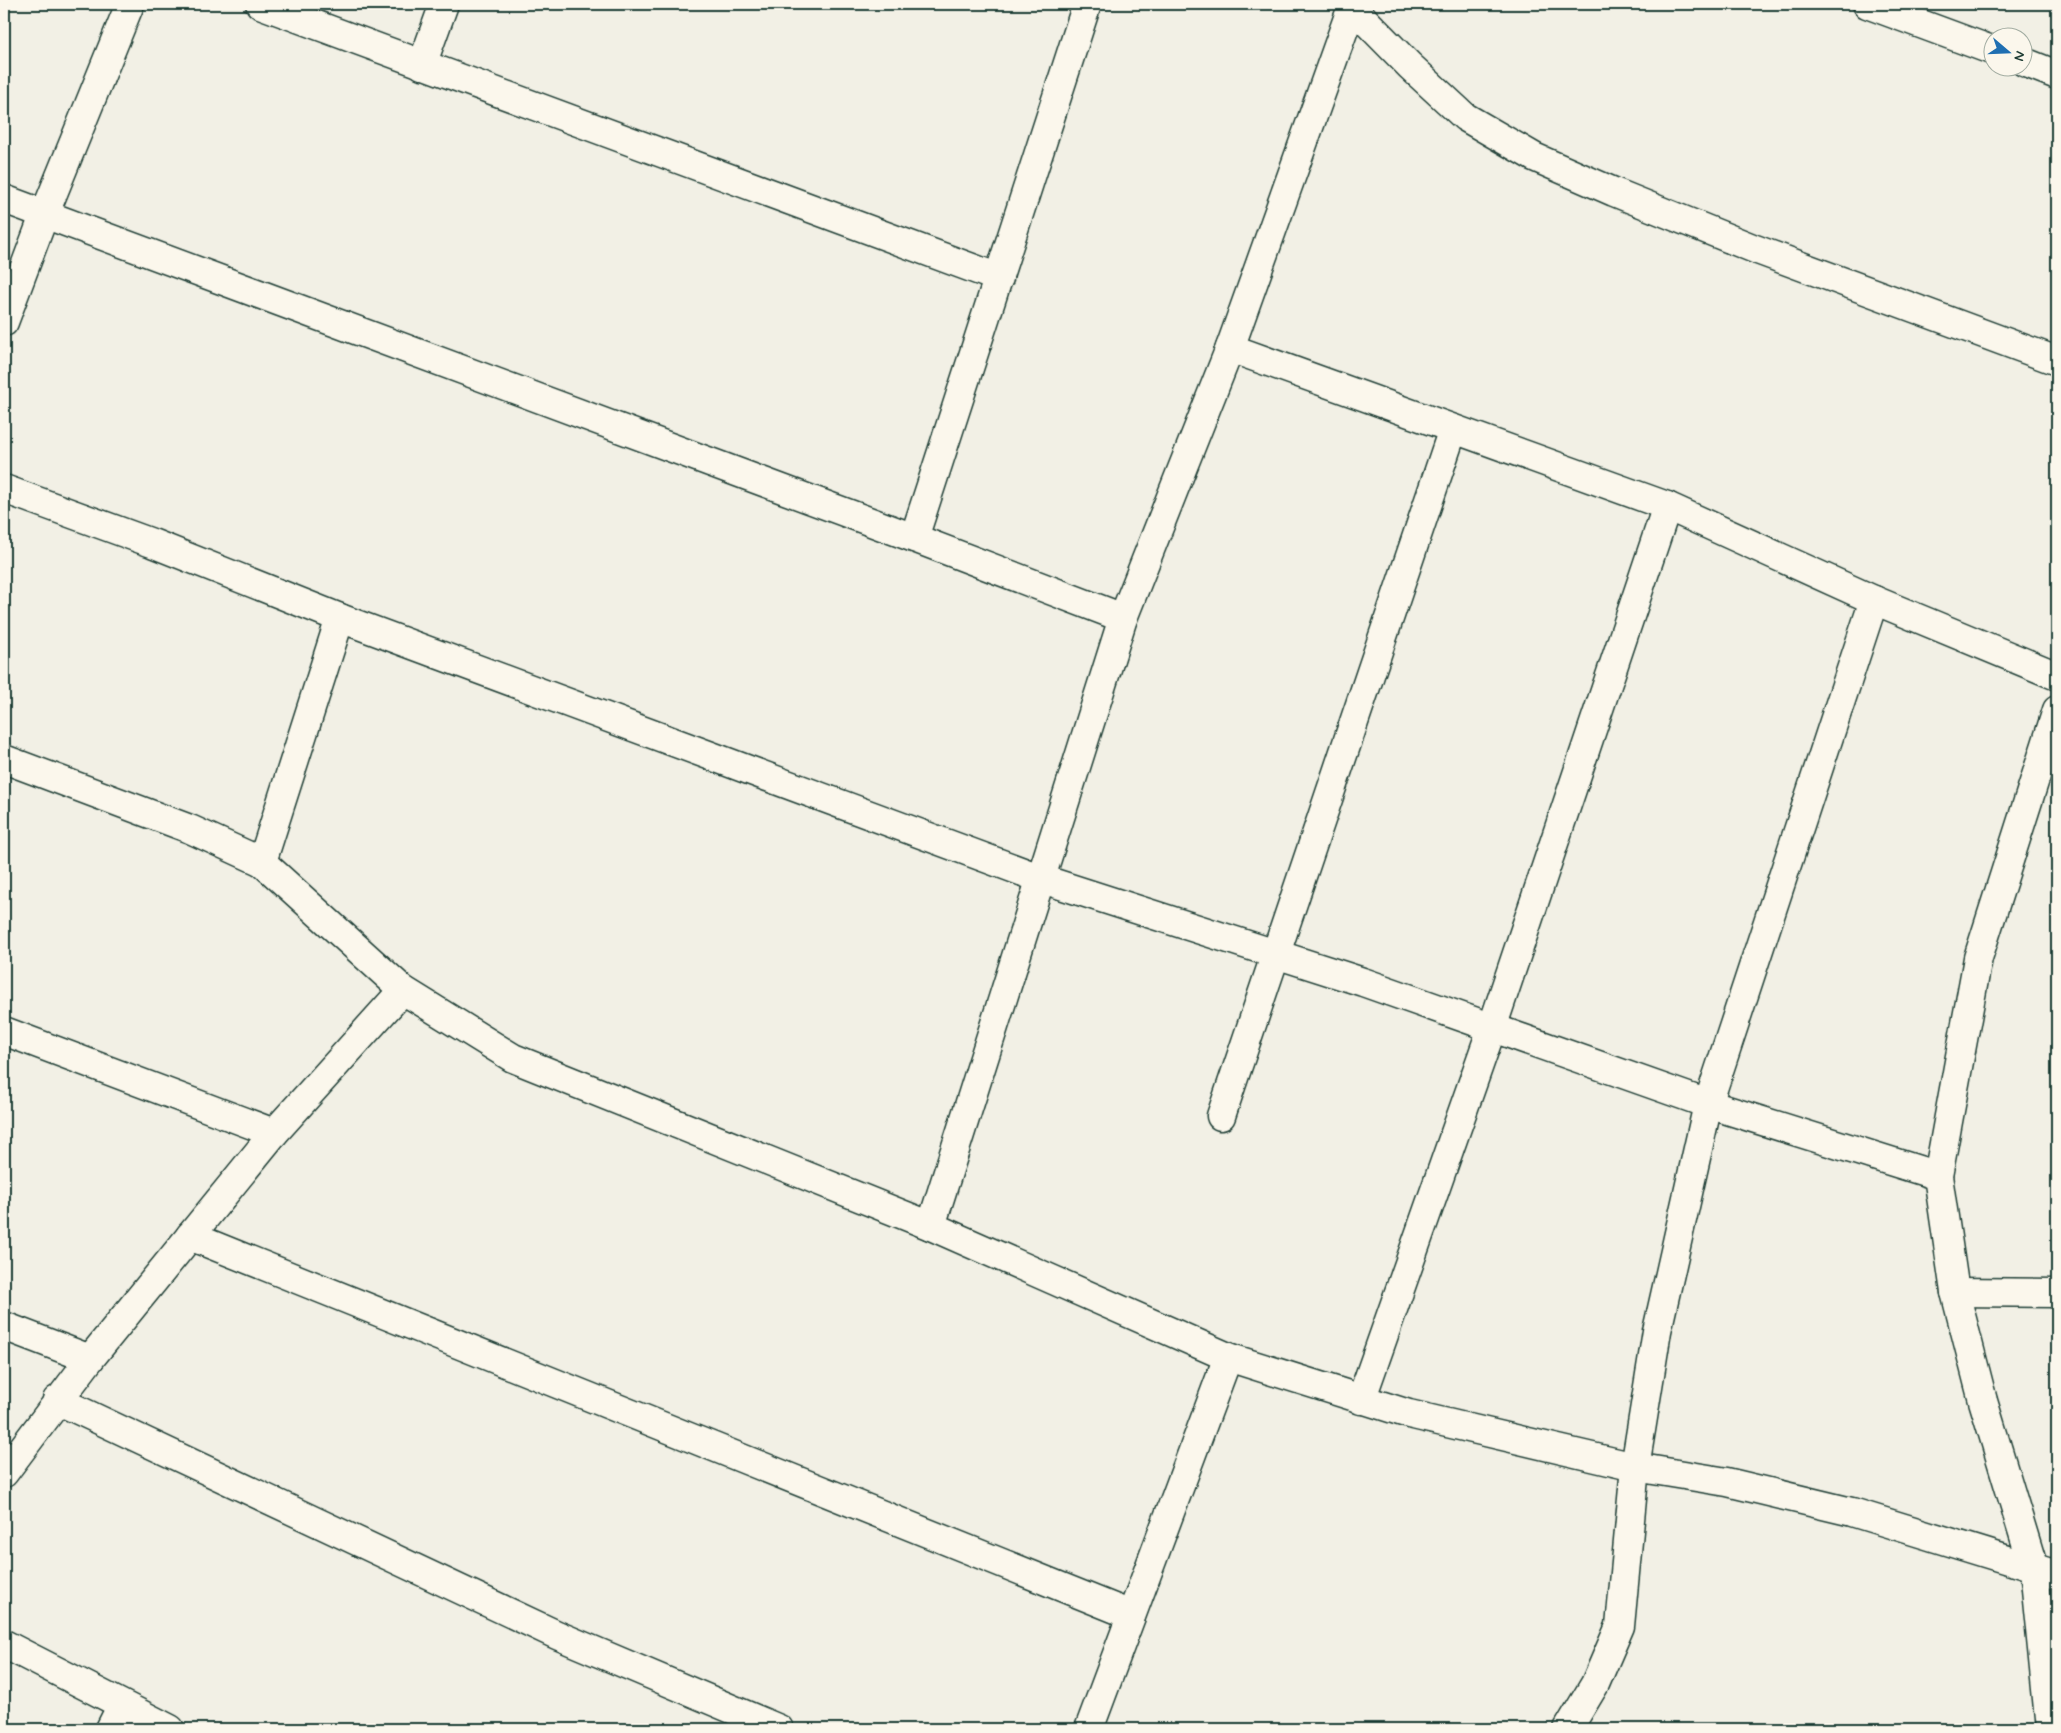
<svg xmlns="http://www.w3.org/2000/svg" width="2061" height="1733" viewBox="0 0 2061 1733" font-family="Mynerve,sans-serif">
<rect width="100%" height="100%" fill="#f2f0e5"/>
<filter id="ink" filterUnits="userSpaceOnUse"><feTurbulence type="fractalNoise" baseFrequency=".02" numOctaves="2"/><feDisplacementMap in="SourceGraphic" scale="10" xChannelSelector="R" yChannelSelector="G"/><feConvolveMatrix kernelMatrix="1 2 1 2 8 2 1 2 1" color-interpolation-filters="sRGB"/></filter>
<g filter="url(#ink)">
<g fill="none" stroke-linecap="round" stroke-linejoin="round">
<defs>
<g id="minor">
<polyline points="260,4 999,278"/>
<polyline points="1349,4 1410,66 1465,117 1534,157 1614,192 1755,249 2057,361"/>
<polyline points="1867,4 1994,51"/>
<polyline points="2024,62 2057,75"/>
<polyline points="422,65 444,4"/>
<polyline points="4,199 914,538 1123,618"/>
<polyline points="4,322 45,213 130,4"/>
<polyline points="1230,348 1667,506 1874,600 2057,676"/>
<polyline points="4,489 152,543 340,618 1042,879 1363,982 1708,1104 1938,1176"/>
<polyline points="914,538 1087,4"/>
<polyline points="4,759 190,829 262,862 403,990 513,1058 931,1226 1228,1357 1409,1414 1635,1467 1727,1482 1852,1512 2057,1575"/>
<polyline points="262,862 340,618"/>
<polyline points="4,1031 274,1133"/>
<polyline points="1221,1116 1453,429"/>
<polyline points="931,1226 1123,618 1230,348 1353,4"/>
<polyline points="190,1236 1131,1615"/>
<polyline points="1955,1292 2057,1293"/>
<polyline points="4,1326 90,1359"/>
<polyline points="57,1400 557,1635 779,1729"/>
<polyline points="1361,1400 1492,1028 1667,506"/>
<polyline points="4,1473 90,1359 274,1133 403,990"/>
<polyline points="4,1644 170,1729"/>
<polyline points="110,1729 122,1705"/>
<polyline points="1089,1729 1228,1357"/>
<polyline points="1568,1729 1595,1684 1620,1626 1635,1467 1657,1331 1708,1104 1874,600"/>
</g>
<polyline id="tertiary" points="2050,1729 2034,1569 1983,1401 1955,1292 1938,1176 1978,958 2057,710"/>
</defs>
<!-- minor casing -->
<use href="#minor" stroke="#1f3d34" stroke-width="31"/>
<!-- tertiary casing -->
<use href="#tertiary" stroke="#1f3d34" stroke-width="31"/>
<!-- minor -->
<use href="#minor" stroke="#fbf7ec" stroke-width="28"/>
<!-- tertiary -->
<use href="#tertiary" stroke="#fbf7ec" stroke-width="28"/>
</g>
</g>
<!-- margin -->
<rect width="2061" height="1733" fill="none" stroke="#fbf7ec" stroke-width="20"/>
<rect x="10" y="10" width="2041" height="1713" fill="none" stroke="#1f3d34" stroke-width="2" filter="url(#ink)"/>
<!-- north arrow -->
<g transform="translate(2008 52) rotate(109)"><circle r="24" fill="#fbf7ec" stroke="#a3ada2"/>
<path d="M0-4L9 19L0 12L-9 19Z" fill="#1f6fb2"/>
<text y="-8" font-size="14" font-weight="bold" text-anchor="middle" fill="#1f3d34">N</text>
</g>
</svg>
